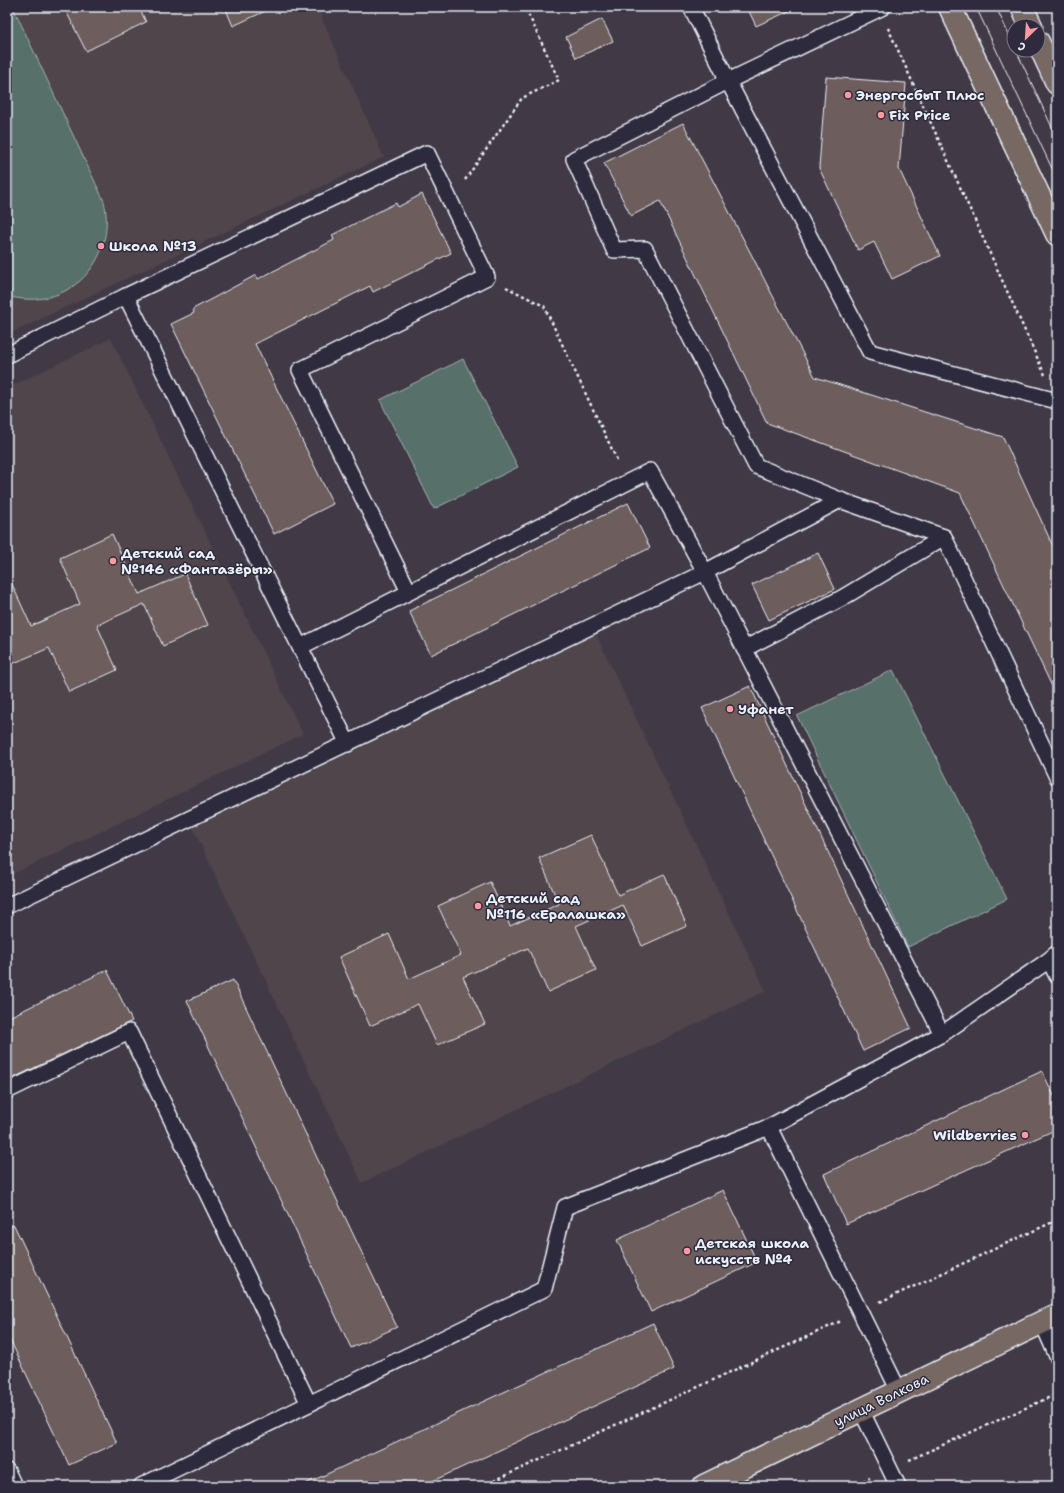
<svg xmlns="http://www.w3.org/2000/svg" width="1064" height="1493" viewBox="0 0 1064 1493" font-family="'Shantell Sans',sans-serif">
<rect width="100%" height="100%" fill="#423946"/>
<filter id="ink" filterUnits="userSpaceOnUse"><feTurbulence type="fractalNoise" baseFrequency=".025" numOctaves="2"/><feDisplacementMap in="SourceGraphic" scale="8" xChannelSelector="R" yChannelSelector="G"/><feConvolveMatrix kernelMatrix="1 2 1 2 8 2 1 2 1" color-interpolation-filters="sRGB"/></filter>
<g filter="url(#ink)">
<!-- built -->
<g fill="#4f444c">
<polygon points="7,7 317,7 384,157 7,335"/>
<polygon points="111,338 303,734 7,877 7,388"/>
<polygon points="594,630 766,991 362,1183 190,822"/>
</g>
<!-- green -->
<g fill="#59706a" stroke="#a0b0b1">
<path d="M7 7H13L104 201C118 261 68 313 7 296Z"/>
<polygon points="463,359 518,467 434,509 380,400"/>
<polygon points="893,670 1007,899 908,947 797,716"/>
</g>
<!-- building -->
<g fill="#6d5d5b" stroke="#e8f1f8">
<polygon points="64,7 139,7 146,22 86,51"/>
<polygon points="225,7 274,7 233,26"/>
<polygon points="747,7 798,7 756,26"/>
<polygon points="602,19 613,41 576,58 566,37"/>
<polygon points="826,77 906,83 899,169 940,256 892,279 874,242 858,250 819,168"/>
<polygon points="683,123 815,377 1003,437 1057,555 1057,697 960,493 767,423 660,201 631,216 604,163"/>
<polygon points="422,194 451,253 373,292 370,286 255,344 333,504 274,534 171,324 194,313 193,309 256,275 258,279 334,240 332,235 396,203 398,207"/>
<polygon points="628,503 650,548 431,655 409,611"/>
<polygon points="112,534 139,594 185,574 208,625 163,646 144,604 97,625 117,670 69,692 49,648 7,666 7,584 11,582 31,626 80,604 60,558"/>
<polygon points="818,553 835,589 769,620 752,585"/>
<polygon points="750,686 911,1028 863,1051 702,708"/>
<polygon points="591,835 618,895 664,874 687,926 642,946 623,905 576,926 596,970 548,992 528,948 463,977 485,1024 437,1045 418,1004 370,1026 339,957 389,934 409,979 461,955 438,906 490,882 510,926 559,904 539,858"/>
<polygon points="107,970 132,1021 7,1081 7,1018"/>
<polygon points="233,980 397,1327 351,1348 187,1001"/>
<polygon points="1042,1071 1057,1102 1057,1129 846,1224 824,1174"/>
<polygon points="723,1190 757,1262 651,1312 617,1240"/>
<polygon points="14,1225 117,1443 69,1465 7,1333 7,1228"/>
<polygon points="653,1323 674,1369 422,1486 301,1486"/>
</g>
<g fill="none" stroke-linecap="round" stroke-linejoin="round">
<defs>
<g id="service">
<polyline points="691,7 728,81 870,352 1057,401"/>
<polyline points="883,7 728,81 574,159 614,250 645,249 756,466 840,500 944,537 1057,777"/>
<polyline points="126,296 427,153 487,277 300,370 409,592"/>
<polyline points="7,355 126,296 348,744"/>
<polyline points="300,647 650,471 705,572 942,1034"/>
<polyline points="744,649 842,598 944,537"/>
<polyline points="7,906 705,572 840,500"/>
<polyline points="1057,953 1049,960 1057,976"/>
<polyline points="7,1091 129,1032 309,1404"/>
<polyline points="769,1127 899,1391"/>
<polyline points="1042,1322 1057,1356"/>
<polyline points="861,1410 898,1486"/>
<polyline points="7,1471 14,1486"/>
<polyline points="141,1486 544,1289 565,1207 769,1127 942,1034 1049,960"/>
</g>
<g id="primary">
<polyline points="950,7 1057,234"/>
<polyline points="1022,7 1031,26"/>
<polyline points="1038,42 1057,83"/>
<polyline points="704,1486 1057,1315"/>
</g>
</defs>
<!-- service casing -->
<use href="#service" stroke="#e8f1f8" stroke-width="18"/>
<!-- primary casing -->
<use href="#primary" stroke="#e8f1f8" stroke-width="25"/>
<!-- path -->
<g stroke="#e8f1f8" stroke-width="2.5" stroke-dasharray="3 3" stroke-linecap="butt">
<polyline points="888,28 1045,375"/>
<polyline points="465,180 522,98 559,80 525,7"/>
<polyline points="506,287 544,306 618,462"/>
<polyline points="880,1302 1057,1220"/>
<polyline points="909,1460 1057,1394"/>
<polyline points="483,1486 841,1321"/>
<polyline points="852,1486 870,1478"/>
</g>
<!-- service -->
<use href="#service" stroke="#2f2a3d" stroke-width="15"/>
<!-- primary -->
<use href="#primary" stroke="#776864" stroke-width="22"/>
<!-- tram -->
<g stroke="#e8f1f8" stroke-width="1">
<polyline points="976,7 1057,179"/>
<polyline points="996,7 1014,46"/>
<polyline points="1016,50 1057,138"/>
</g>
</g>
</g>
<!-- markers -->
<g fill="#ff9aa2" stroke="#2f2a3d" stroke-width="1.5">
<circle cx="848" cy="95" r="4"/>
<circle cx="881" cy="115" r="4"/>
<circle cx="101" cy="246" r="4"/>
<circle cx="113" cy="561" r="4"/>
<circle cx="730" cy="709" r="4"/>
<circle cx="478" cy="906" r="4"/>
<circle cx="1025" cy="1135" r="4"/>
<circle cx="687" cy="1251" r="4"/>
</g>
<g text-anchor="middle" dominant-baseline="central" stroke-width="3" stroke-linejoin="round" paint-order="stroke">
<!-- poi labels -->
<g font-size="14" font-weight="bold" fill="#e8f1f8" stroke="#2f2a3d" text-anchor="start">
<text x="856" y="95">ЭнергосбыТ Плюс</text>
<text x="889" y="115">Fix Price</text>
<text x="109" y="246">Школа №13</text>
<text x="121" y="553">Детский сад<tspan x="121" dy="16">№146 «Фантазёры»</tspan></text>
<text x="738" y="709">Уфанет</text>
<text x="486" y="898">Детский сад<tspan x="486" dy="16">№116 «Ералашка»</tspan></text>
<text x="1017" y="1135" text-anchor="end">Wildberries</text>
<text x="695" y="1243">Детская школа<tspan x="695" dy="16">искусств №4</tspan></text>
</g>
<!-- street labels -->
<g font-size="14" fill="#e8f1f8" stroke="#2f2a3d">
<text transform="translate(881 1400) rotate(-26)">улица Волкова</text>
</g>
</g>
<!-- margin -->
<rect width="1064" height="1493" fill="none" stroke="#2f2a3d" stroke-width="24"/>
<rect x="12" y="12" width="1040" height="1469" fill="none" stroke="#e8f1f8" stroke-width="1.5" filter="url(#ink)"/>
<!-- north arrow -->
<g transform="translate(1026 38) rotate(205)"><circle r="19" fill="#2f2a3d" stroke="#797a88"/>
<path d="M0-3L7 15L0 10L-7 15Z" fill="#ff9aa2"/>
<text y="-6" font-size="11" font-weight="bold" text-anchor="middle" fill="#e8f1f8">С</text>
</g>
</svg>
